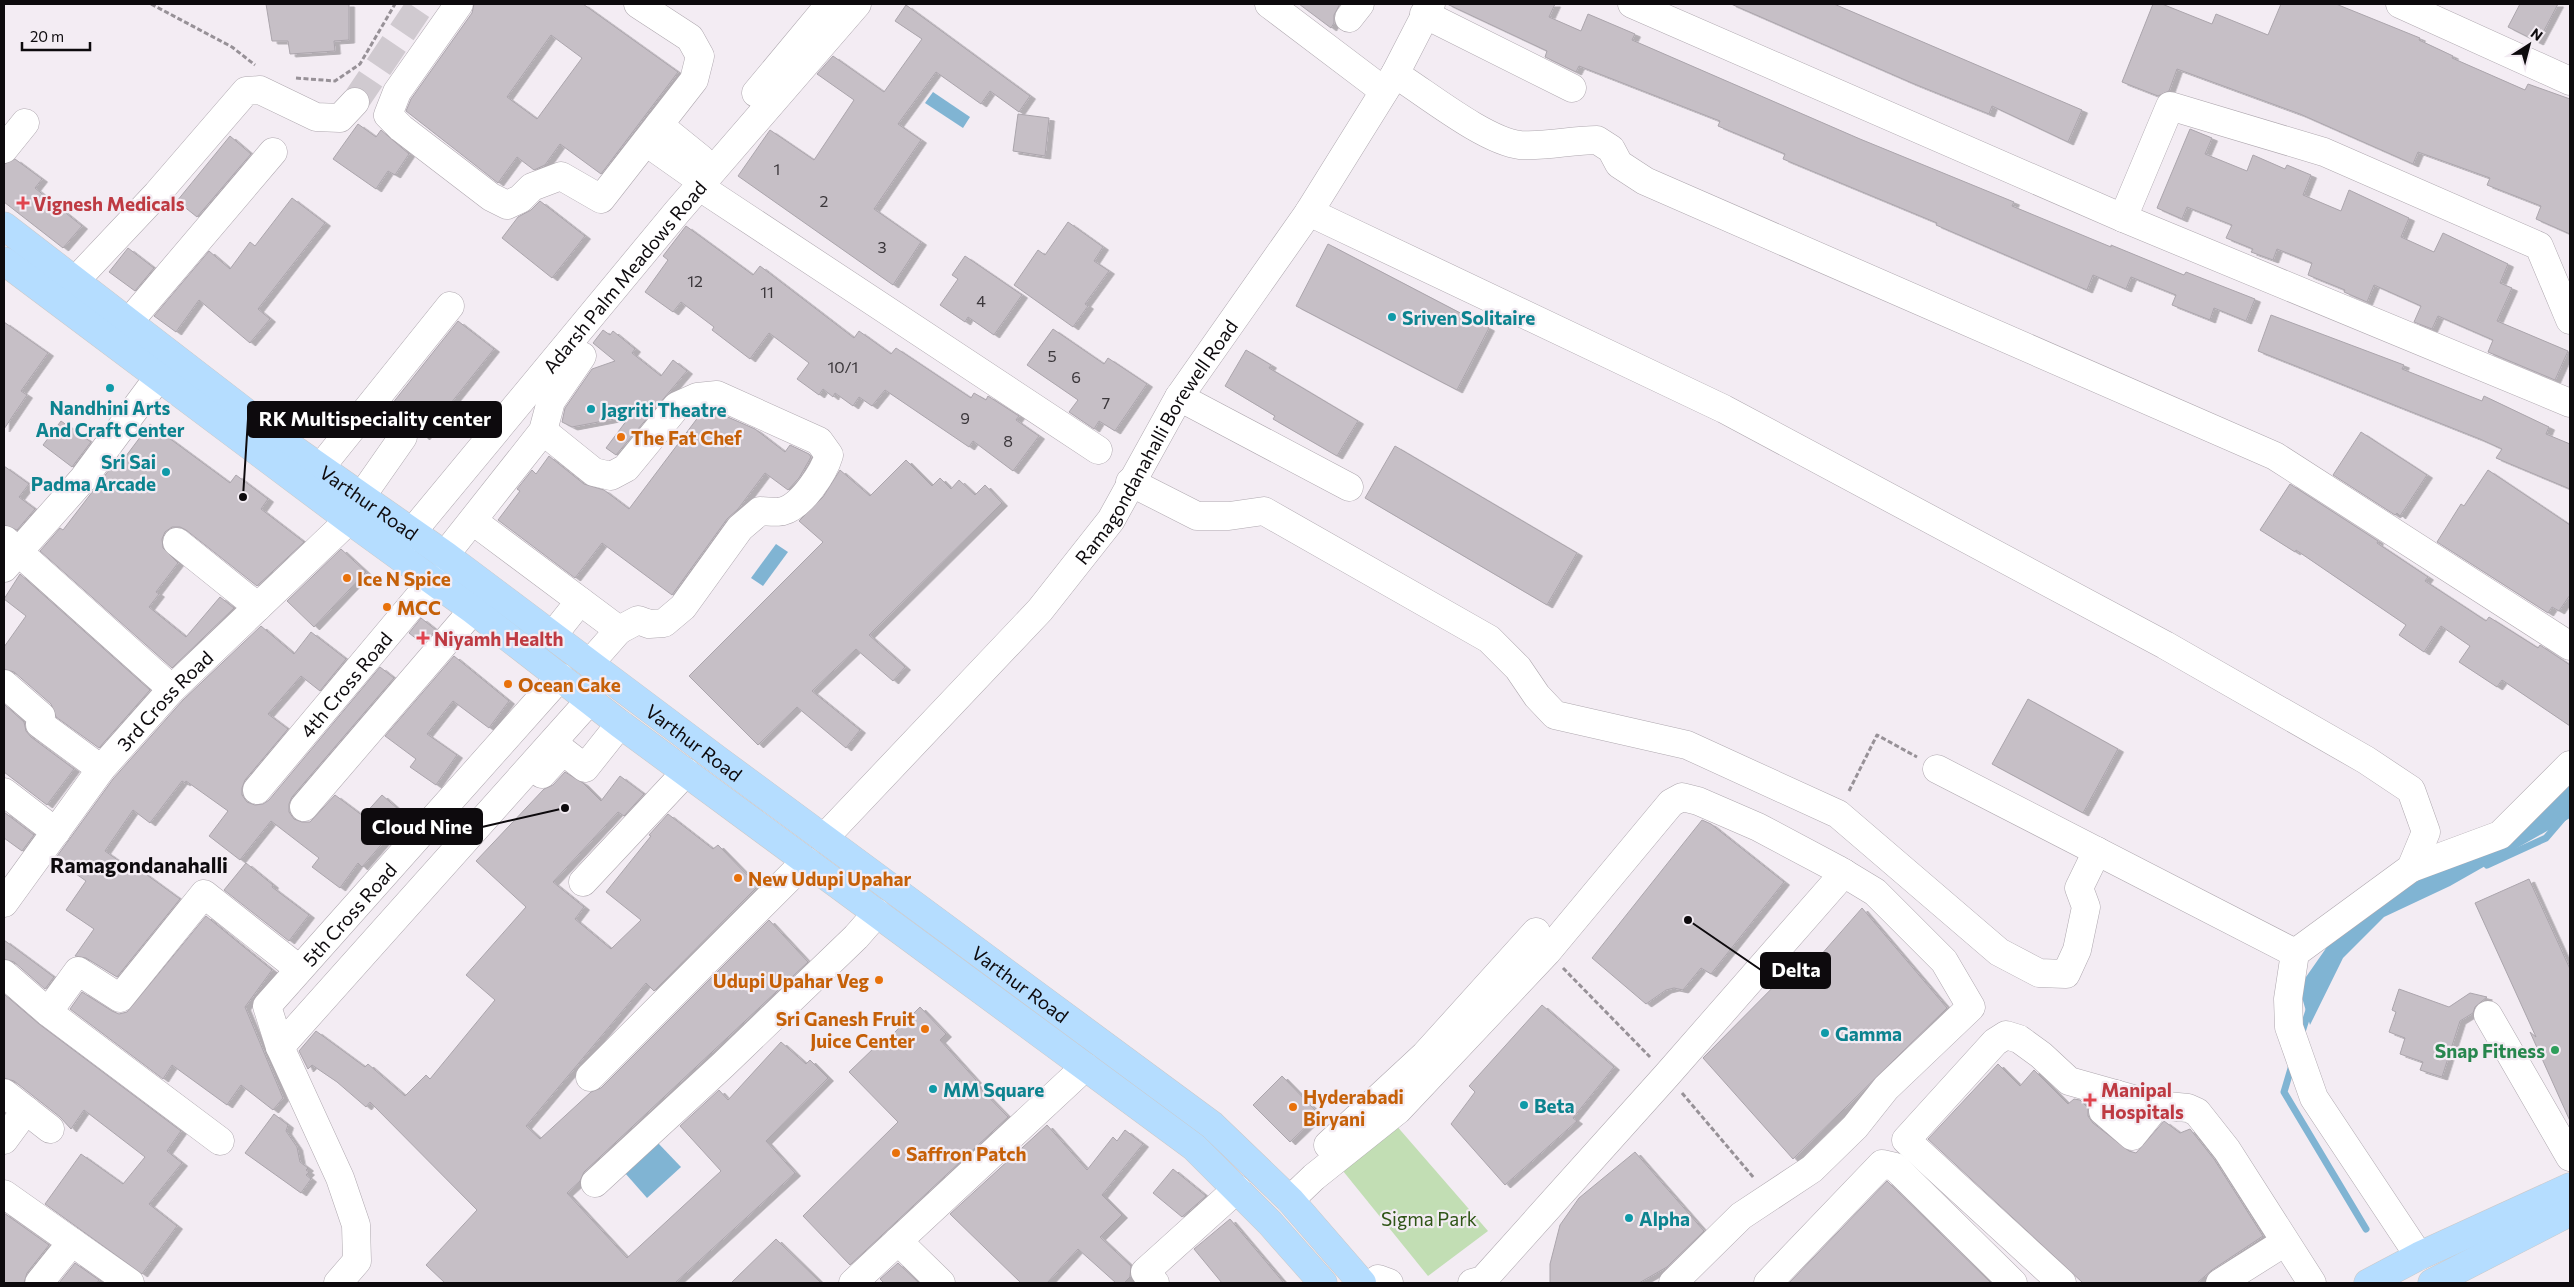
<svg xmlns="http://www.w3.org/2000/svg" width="2574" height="1287" viewBox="0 0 2574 1287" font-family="Commissioner,sans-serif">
<defs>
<filter id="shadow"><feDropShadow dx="5.5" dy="3" stdDeviation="0" flood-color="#0004"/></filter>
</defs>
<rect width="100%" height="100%" fill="#f3ecf3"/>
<!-- green -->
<polygon fill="#c2deb4" points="1395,1124 1488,1231 1428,1276 1343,1171"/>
<!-- water -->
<g fill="#80b4d3">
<polygon points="933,92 970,117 963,128 925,103"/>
<polygon points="776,544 788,552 763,586 751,578"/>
<polygon points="2570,784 2570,818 2450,886 2384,917 2343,958 2310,1025 2299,987 2336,934 2379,898"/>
<polygon points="658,1143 681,1167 647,1198 625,1173"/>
</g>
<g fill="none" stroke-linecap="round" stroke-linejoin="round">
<!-- stream -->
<g stroke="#80b4d3" stroke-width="7">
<polyline points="2487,865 2546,838 2570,810"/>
<polyline points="2301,1035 2310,1007"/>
<polyline points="2292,1065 2284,1092 2366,1229"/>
</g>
</g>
<!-- building -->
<g fill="#c6bfc6" stroke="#aba5ac" fill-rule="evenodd" filter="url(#shadow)">
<polygon points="266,4 349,4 349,40 334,41 335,51 290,54 288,41 272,41"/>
<path d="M474 4H583L678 72 601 174 560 144 545 165 534 170 517 157 498 183 406 111 411 99 472 13ZM551 35 582 58 537 119 507 97Z"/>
<polygon points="1299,4 1340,4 1334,15 1334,23 1331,28"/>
<polygon points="1447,4 1555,4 1549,17 1581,31 1588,14 1635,34 1632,40 1860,139 2014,202 2012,206 2111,247 2111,245 2184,275 2186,272 2255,299 2246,321 2214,308 2210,320 2172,305 2176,295 2131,277 2126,289 2093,275 2087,290 1936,225 1937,223 1783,159 1785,154 1718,126 1720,121 1579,66 1576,72 1545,57 1547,51"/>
<polygon points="1731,4 1834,4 2082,110 2068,142 1992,106 1989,114 1912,83"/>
<polygon points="2153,4 2162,4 2212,24 2216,14 2268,35 2281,4 2336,4 2420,38 2419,40 2453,56 2452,58 2525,90 2528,84 2570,99 2570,234 2536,219 2541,206 2487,185 2490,178 2418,152 2413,164 2300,114 2177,69 2169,91 2158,96 2122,82"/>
<polygon points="2520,4 2558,4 2538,42 2508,27"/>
<polygon points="906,5 1030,96 1019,112 990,91 981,104 936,72 898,124 921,140 874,209 921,242 893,285 738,176 770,130 814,160 854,100 817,74 833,56 884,92 922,39 895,21"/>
<polygon points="1018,114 1049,118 1045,156 1013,151"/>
<polygon points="358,124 376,137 381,130 409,154 395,175 388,171 376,189 333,159"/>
<polygon points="2190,129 2212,138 2205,154 2247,171 2253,155 2285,169 2287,165 2311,175 2303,195 2341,211 2349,190 2409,218 2401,237 2434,252 2443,233 2508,264 2500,283 2512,288 2497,321 2568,351 2555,380 2488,352 2493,340 2438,316 2432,329 2414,322 2421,306 2374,285 2367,302 2344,292 2345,290 2308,275 2312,263 2277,249 2273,260 2251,252 2253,249 2226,238 2232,225 2187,207 2182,219 2157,208"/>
<polygon points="230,136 251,154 197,217 177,201"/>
<polygon points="15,159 42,179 35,188 82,226 63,248 4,202 4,164"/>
<polygon points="292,198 325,223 258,309 270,319 250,343 199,300 176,332 154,316 209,251 230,269 250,242 255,246"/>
<polygon points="540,201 585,236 552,278 502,238 518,217 531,210"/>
<polygon points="1068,222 1103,247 1094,261 1109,271 1085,304 1088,306 1073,327 1014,285 1038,250 1045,255"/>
<polygon points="686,226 753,275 760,266 854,338 859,331 891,354 896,348 971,398 974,393 986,400 988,396 1019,416 1016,420 1039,436 1013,471 973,441 969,447 885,390 872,406 859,397 853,406 835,393 833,397 823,389 819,395 797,379 809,363 769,333 750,359 712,330 714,327 681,302 673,312 645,292 668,260 663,256"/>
<polygon points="1328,244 1489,328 1457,390 1296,306"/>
<polygon points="128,248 154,268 135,291 109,272"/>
<polygon points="965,256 1022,295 994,335 968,317 965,322 940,305 958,279 952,275"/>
<polygon points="2271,315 2404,365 2402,369 2482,401 2484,396 2549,427 2546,434 2570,444 2570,489 2496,458 2502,449 2480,439 2258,351"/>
<polygon points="458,321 494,349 424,437 412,425 404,421 388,409"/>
<polygon points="4,322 48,353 21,391 27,395 4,429"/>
<polygon points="1053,329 1104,364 1108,358 1147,384 1115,431 1099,421 1094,429 1069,412 1078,400 1027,365"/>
<polygon points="603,330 610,335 613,331 635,349 632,353 661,376 673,360 687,371 616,455 606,448 630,416 572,427 562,422 565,408 592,369 615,361 593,343"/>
<polygon points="1246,350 1271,365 1269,368 1358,421 1337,456 1273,419 1275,416 1225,386"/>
<polygon points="714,411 755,429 785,452 790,445 809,454 811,457 799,478 788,490 765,473 738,509 727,519 672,595 602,543 575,578 498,520 520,491 517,489 532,470 536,474 549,456 584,484 604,490 629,509 702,412"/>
<polygon points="61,421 91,442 72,467 43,445"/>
<polygon points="150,424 230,483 236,475 268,499 261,509 304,542 257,586 186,530 180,527 172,527 165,532 162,539 163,548 178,563 156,592 159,594 149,607 186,637 220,597 234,608 172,668 40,551 60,528 63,530 116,461 120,464"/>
<polygon points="2361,432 2427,475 2400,516 2397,513 2395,515 2333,475"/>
<polygon points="1395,446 1577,553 1547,605 1365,498"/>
<polygon points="906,460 932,486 940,478 951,489 959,480 975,495 985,485 1002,503 869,635 905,667 893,681 856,649 812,691 860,730 846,748 797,707 758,745 689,676 823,542 799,521 823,497 840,470 870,496"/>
<polygon points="4,466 29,484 19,497 35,509 17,530 4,525"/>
<polygon points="2488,470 2570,525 2570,595 2559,611 2552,607 2548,613 2437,542 2461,504 2464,506"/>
<polygon points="2290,484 2378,541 2377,543 2428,577 2425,581 2486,621 2489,617 2538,648 2540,645 2570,665 2570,726 2502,680 2497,687 2459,662 2470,646 2441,626 2424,652 2399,635 2406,625 2296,550 2295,552 2260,530"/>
<polygon points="341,549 366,572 314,627 287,601"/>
<polygon points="20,574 150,690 99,748 56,717 51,704 14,672 4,669 4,647 26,616 4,599"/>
<polygon points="421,618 436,630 423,644 409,633"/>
<polygon points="261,626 294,654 311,632 346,659 320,691 301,676 268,714 288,729 245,780 242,788 242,795 247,802 255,805 263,804 269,800 380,667 394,678 292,797 289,804 289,812 294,819 302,822 310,822 335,795 363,816 382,795 406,816 362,867 358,863 340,888 312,867 319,858 271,821 240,860 209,836 228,811 186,781 185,783 182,781 150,823 133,810 105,851 133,871 136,867 180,899 117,977 86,958 75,956 94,929 66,910 86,881 55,859 113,779 183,700"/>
<polygon points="454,656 509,701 489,728 453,701 427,734 457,755 436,785 410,767 416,759 385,736"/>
<polygon points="2028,699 2118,749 2083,813 1992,764"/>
<polygon points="4,704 24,722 26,731 31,737 74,769 47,805 4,772"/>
<polygon points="565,772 583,783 601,801 620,776 644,794 624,816 618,812 553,882 584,907 575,919 611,949 641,920 606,892 651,836 649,835 668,814 713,849 718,845 758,886 654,991 646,983 526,1126 540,1139 591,1092 601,1088 769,920 808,962 584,1172 580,1181 567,1193 627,1258 721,1171 680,1126 719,1090 728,1100 781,1042 806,1064 810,1060 828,1078 766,1141 795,1173 675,1283 445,1283 426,1265 477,1210 370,1102 366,1107 337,1082 312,1065 308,1069 299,1051 316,1031 365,1067 368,1064 405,1096 426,1075 430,1079 495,1000 466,975 526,907 476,861 544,789 553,785"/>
<polygon points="4,812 34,835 22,851 4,838"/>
<polygon points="1702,820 1711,824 1784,882 1711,974 1701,968 1683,990 1674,988 1666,990 1646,1004 1592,958"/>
<polygon points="246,863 273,885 272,887 309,915 289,941 224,890"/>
<polygon points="2529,879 2570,969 2570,1121 2530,1032 2536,1037 2475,903"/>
<polygon points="1862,908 1947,1008 1793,1159 1703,1058 1796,964 1806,972"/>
<polygon points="206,916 272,970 245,1007 283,1098 273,1110 241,1085 227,1105 172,1065 163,1079 70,1009 82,992 112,1011 119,1014 127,1012"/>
<polygon points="4,940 54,977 45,989 14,962 4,959"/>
<polygon points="2399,989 2449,1007 2470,993 2487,997 2475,1007 2473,1013 2460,1021 2442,1077 2420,1070 2423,1062 2400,1054 2405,1038 2389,1032 2396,1012 2392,1010"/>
<polygon points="4,994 39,1024 181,1131 167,1151 182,1163 149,1204 177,1226 142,1274 45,1204 81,1154 123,1184 145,1157 84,1110 71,1129 60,1117 14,1081 4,1078"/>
<polygon points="1542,1005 1614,1067 1573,1118 1577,1121 1505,1185 1451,1124 1475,1092 1469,1086"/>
<polygon points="920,1007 946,1034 940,1040 976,1080 974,1082 1008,1117 850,1265 803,1216 898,1122 849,1072 876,1046 879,1048"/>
<polygon points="1998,1064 2020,1086 2034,1070 2068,1104 2074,1099 2080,1100 2088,1108 2088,1116 2093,1123 2129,1151 2136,1153 2164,1121 2180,1133 2190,1129 2214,1159 2263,1236 2212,1270 2197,1283 2083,1283 1928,1139"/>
<polygon points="1282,1076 1319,1114 1290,1142 1253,1105"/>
<polygon points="274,1114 288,1125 286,1131 297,1147 300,1162 308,1168 306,1170 309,1172 306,1175 311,1179 301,1193 245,1153"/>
<polygon points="1047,1125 1087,1170 1113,1137 1117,1141 1125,1130 1143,1144 1102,1195 1122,1215 1100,1237 1131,1266 1130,1277 1124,1283 1116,1283 1078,1249 1047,1283 1021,1283 950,1214"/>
<polygon points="1635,1152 1704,1231 1667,1267 1639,1283 1550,1283 1550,1264 1560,1225 1579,1198"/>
<polygon points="1173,1169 1206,1196 1182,1217 1153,1193"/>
<polygon points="1887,1181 1991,1283 1789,1283"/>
<polygon points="4,1213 49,1245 27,1273 24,1283 4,1283"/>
<polygon points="1230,1219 1284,1283 1222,1283 1194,1249"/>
<polygon points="776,1239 821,1283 731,1283"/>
<polygon points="75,1263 99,1280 97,1283 59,1283"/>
<polygon points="898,1263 919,1283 884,1283 880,1279"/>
</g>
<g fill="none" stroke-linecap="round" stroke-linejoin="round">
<!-- minor-tunnel -->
<polyline stroke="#d0cad0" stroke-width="28" stroke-dasharray="28 14" stroke-linecap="butt" points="355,102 421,4"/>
<defs>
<g id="minor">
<polyline points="459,4 397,92 388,115 401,128 491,197 507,205 520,199 532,187 561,176 601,199 694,80 700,56 690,38 638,4"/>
<polyline points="1269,4 1384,91"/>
<polyline points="1632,4 2123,218 2570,403"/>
<polyline points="2400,4 2570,81"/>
<polyline points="1424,14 1572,88"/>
<polyline points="1349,18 1360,4"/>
<path d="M1395 74C1427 94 1485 141 1520 145 1546 147 1571 140 1597 140L1611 149 1619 164 1645 181 2275 456 2570 646"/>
<polyline points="756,93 830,4"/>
<polyline points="659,125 701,159"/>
<polyline points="646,142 690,173"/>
<polyline points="4,149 25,123"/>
<polyline points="700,187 1098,450"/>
<polyline points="1309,212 1724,409 2165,645 2366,760 2411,790 2426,832 2411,868 2295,953 2288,999 2289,1027 2314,1098 2419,1256"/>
<polyline points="2123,218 2170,106 2324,152 2539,246 2570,320"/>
<polyline points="75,281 157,194 246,91 260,90 316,117 340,118 355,102"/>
<polyline points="128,323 273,152"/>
<polyline points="1179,397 1349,487"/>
<polyline points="320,468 450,306"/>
<polyline points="1130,482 1197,516 1229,516 1264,511 1489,639 1518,668 1537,696 1555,715 1687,745 1838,814 1999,952 2039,973 2066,974 2077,950 2086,907 2079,888 2097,851"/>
<polyline points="361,497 403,437"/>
<path d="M473 521 619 630 638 620 649 624 664 623 683 607 740 528 760 511C767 511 777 513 783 511 802 506 824 472 829 455L819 441 717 395 697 397 677 406 626 468 611 476 594 472 543 431"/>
<polyline points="5,540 172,689"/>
<polyline points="177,542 258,607"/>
<path id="s1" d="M398 549 677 212 857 4"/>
<polyline points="445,555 543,431 551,401 582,356"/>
<polyline points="4,568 83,479 172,359"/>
<polyline points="553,635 580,601"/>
<polyline points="590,663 619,630"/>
<polyline points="4,684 41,716 40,724 101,769"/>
<polyline points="1937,769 2295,953"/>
<polyline points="542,774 563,751 585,768 620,724"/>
<path id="s2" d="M257 790 433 580"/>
<polyline points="4,792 56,832"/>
<polyline points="304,807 473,610"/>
<path id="s3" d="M824 838 1040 610 1111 520 1179 397 1309 212 1395 74 1431 4"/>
<polyline points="2411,868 2500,835 2570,765"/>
<polyline points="583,882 686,772"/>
<path id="s4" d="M4 903 101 769 172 689 349 520"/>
<polyline points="4,974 48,1012 220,1141"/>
<polyline points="48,1012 78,971 120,998 204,894 299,969"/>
<polyline points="2488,1015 2570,1157"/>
<polyline points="280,1047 591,699"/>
<polyline points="590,1077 806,861"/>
<polyline points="4,1093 50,1129"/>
<polyline points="2116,1094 2103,1111 2132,1136 2157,1105"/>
<polyline points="4,1140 26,1110"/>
<polyline points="1328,1145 1425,1055 1536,932"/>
<polyline points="595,1183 723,1065 856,937 877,913"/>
<polyline points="4,1194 130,1283"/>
<polyline points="1290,1200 1314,1177 1398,1110 1547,952 1671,803 1682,797 1698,801 1758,827 1837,869 1875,892 1944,961 1971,1007 1886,1088 1855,1127 1812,1169 1741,1216 1673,1283"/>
<polyline points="898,1241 941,1283"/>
<polyline points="1378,1279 1389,1283"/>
<polyline points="39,1283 72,1242"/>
<path id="s5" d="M338 1283 357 1261 356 1225 340 1178 280 1047 267 1006 560 677"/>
<polyline points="853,1283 1085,1067"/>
<polyline points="1155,1283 1145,1272 1237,1189"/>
<polyline points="1472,1283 1483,1280 1667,1075 1844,873"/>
<polyline points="1768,1283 1882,1164 1895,1167 2013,1283"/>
<polyline points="2062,1283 1906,1140 1995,1042 2006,1035 2019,1039 2041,1055 2069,1081 2133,1099 2157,1105 2188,1108 2197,1112 2227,1150 2312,1283"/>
<polyline points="2220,1283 2285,1242"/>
</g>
<g id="major">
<path id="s6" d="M4 226 292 448 445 555 718 760 1212 1125 1290 1200 1362 1283"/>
<polyline points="4,261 349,520 473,610 620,724 1194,1147 1270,1223 1323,1283"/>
<polyline points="2368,1283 2419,1256 2570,1187"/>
<polyline points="2432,1283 2570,1212"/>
</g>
</defs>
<!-- minor casing -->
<use href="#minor" stroke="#afa8af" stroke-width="29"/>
<!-- major casing -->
<use href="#major" stroke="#cac9ca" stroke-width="29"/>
<!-- path -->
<g stroke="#979197" stroke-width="3" stroke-dasharray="5 2.5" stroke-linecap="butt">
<polyline points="151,4 232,47 255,65"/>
<polyline points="296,78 335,81 360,64 395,4"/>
<polyline points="1849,791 1877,735 1917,757"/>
<polyline points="1563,968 1650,1057"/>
<polyline points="1682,1093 1754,1178"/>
</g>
<!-- minor -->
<use href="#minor" stroke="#fff" stroke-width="28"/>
<!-- major -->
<use href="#major" stroke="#b5ddff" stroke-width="28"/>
</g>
<!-- markers -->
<g fill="#e0444e" stroke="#f3ecf3" stroke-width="2">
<path d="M20.5 195.5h5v5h5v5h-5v5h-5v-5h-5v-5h5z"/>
<path d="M420.5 630.5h5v5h5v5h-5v5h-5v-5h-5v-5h5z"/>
<path d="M2087.5 1092.5h5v5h5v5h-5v5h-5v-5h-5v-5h5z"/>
</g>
<g fill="#0f9aa8" stroke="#f3ecf3" stroke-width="2">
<circle cx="1392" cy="317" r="5"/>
<circle cx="110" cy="388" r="5"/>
<circle cx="591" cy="409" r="5"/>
<circle cx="166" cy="472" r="5"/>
<circle cx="1825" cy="1033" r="5"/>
<circle cx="933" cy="1089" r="5"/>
<circle cx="1524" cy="1105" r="5"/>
<circle cx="1629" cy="1218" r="5"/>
</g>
<g fill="#e8710a" stroke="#f3ecf3" stroke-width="2">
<circle cx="621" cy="437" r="5"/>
<circle cx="347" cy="578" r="5"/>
<circle cx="387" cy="607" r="5"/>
<circle cx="508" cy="684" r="5"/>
<circle cx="738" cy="878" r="5"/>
<circle cx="879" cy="980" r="5"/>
<circle cx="925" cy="1029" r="5"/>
<circle cx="1293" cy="1107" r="5"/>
<circle cx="896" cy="1153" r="5"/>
</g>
<circle fill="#2e9e5b" stroke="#f3ecf3" stroke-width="2" cx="2555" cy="1050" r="5"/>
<g text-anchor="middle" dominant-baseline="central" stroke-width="4.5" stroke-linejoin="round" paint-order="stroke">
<!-- number labels -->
<g font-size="16" fill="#3b373b">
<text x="777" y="168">1</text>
<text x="824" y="200">2</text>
<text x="882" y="246">3</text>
<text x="695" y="280">12</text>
<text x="767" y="291">11</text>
<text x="981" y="300">4</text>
<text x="1052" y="355">5</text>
<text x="843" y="366">10/1</text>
<text x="1076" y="376">6</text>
<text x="1106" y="402">7</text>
<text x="965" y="417">9</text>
<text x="1008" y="440">8</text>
</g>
<!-- health labels -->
<g font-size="19" font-weight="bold" fill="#be3a42" stroke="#f3ecf3" text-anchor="start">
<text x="33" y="203">Vignesh Medicals</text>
<text x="434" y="638">Niyamh Health</text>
<text x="2101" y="1089">Manipal<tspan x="2101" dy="22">Hospitals</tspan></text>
</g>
<!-- street labels -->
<g font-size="19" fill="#0d0a0d" stroke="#f3ecf3">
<text stroke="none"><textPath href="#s1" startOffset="354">Adarsh Palm Meadows Road</textPath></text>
<text stroke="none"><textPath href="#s3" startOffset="519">Ramagondanahalli Borewell Road</textPath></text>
<text stroke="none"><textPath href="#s6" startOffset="458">Varthur Road</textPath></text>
<text stroke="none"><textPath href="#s2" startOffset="138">4th Cross Road</textPath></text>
<text stroke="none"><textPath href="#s4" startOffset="259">3rd Cross Road</textPath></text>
<text stroke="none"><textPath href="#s6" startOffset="862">Varthur Road</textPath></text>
<text stroke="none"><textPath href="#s5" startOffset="425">5th Cross Road</textPath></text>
<text stroke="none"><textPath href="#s6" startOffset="1268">Varthur Road</textPath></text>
</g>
<!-- culture labels -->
<g font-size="19" font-weight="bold" fill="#0d838f" stroke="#f3ecf3" text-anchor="start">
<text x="1402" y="317">Sriven Solitaire</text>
<text x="110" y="407" text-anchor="middle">Nandhini Arts<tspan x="110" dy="22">And Craft Center</tspan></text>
<text x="601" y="409">Jagriti Theatre</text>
<text x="156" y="461" text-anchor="end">Sri Sai<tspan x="156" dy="22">Padma Arcade</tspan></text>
<text x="1835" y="1033">Gamma</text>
<text x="943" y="1089">MM Square</text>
<text x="1534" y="1105">Beta</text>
<text x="1639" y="1218">Alpha</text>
</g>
<!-- food labels -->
<g font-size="19" font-weight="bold" fill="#c56008" stroke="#f3ecf3" text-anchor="start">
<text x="631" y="437">The Fat Chef</text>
<text x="357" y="578">Ice N Spice</text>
<text x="397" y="607">MCC</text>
<text x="518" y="684">Ocean Cake</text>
<text x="748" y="878">New Udupi Upahar</text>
<text x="869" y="980" text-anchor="end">Udupi Upahar Veg</text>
<text x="915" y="1018" text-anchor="end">Sri Ganesh Fruit<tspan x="915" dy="22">Juice Center</tspan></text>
<text x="1303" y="1096">Hyderabadi<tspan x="1303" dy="22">Biryani</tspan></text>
<text x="906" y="1153">Saffron Patch</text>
</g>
<!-- leisure labels -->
<g font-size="19" font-weight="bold" fill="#27864d" stroke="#f3ecf3" text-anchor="end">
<text x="2545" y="1050">Snap Fitness</text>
</g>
<!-- park labels -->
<g font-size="19" fill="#2f5516" stroke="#f3ecf3">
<text x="1429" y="1218">Sigma Park</text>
</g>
<!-- quarter labels -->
<g font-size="21" font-weight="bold" fill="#0d0a0d" stroke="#f3ecf3">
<text x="139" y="864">Ramagondanahalli</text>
</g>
</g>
<!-- callouts -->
<path fill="none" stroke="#0d0a0d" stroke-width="2" d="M243 497L248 419M565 808L482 827M1688 920L1761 970"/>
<g fill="#0d0a0d" stroke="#f3ecf3" stroke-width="2">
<circle cx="243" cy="497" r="5"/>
<circle cx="565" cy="808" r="5"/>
<circle cx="1688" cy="920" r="5"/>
</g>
<g fill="#0d0a0d" stroke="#0d0a0d" stroke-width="2">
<rect x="248" y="402" width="253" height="35" rx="5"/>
<rect x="362" y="809" width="120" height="35" rx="5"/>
<rect x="1761" y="953" width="69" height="35" rx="5"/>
</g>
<g font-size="20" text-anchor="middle" font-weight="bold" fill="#fff">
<text x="375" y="426">RK Multispeciality center</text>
<text x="422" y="834">Cloud Nine</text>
<text x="1796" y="977">Delta</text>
</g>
<!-- border -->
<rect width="2574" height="1287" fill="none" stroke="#0d0a0d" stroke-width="10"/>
<!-- north arrow -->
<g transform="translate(2529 45) rotate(36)" stroke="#f3ecf3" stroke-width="4" paint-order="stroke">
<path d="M0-4L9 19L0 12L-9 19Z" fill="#0d0a0d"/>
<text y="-8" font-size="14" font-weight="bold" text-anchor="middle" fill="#0d0a0d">N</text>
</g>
<!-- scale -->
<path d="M22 42v8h68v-8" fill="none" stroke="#0d0a0d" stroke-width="2.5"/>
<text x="30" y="42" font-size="15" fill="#0d0a0d" stroke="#f3ecf3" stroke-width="4" paint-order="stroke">20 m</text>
</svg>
